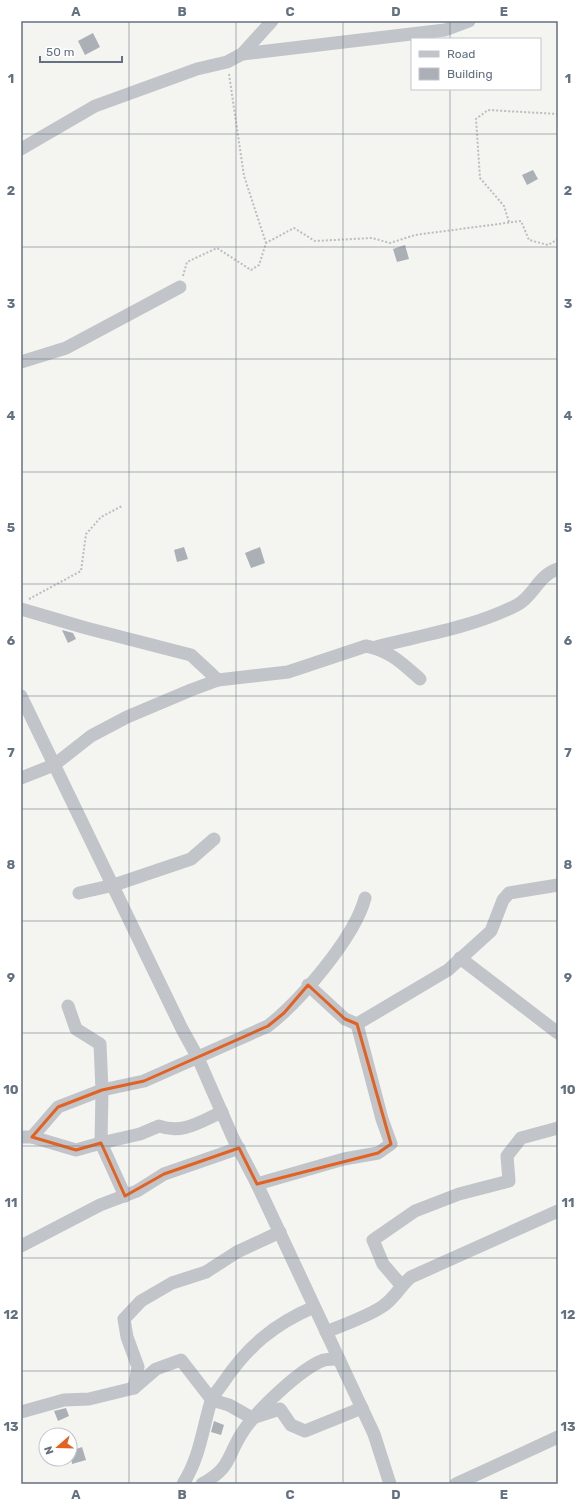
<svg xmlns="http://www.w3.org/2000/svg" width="579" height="1505" viewBox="0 0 579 1505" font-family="Rubik,sans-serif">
<rect width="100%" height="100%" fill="#f4f4f0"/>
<!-- building -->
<g fill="#aab0b6">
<polygon points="93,33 100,47 85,55 78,41"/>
<polygon points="533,170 538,179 527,185 522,175"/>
<polygon points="405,245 409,259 397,262 393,249"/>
<polygon points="184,547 188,559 177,562 174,550"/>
<polygon points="260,547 265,563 251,568 245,553"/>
<polygon points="62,630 73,633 76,639 68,643"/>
<polygon points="66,1408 69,1416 58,1421 54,1411"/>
<polygon points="214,1421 224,1425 221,1435 211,1432"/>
<polygon points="82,1447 86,1460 72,1464 70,1451"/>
</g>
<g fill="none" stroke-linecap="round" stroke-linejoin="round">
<!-- path -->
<g stroke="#bbbdbf" stroke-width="2" stroke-dasharray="2 2" stroke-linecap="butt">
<polyline points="229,74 244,176 266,243"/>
<polyline points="509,222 504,206 480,178 476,119 488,110 558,114"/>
<polyline points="183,276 187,262 217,248 251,270 259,265 266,243 294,228 315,241 372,238 390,243 415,235 521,221 529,240 548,245 558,239"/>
<polyline points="29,599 81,571 86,534 101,517 122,506"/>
</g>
<!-- street -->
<g stroke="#c1c4c8" stroke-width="13">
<polyline points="242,54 445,30 469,21"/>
<polyline points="21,149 95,106 197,69 227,62 242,54 272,21"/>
<polyline points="21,362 66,348 180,287"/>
<polyline points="21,609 86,628 191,655 218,680"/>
<path d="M376 647C423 635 474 627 517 605 534 596 538 575 558 569"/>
<polyline points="21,696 182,1029 198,1058 233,1138 257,1184 374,1434 390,1484"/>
<path d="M21 778 54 765 91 736 127 717 191 690 218 680 288 672 366 646C389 650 403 664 420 679"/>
<polyline points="79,893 114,885 191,859 214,839"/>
<polyline points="460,958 558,1033"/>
<polyline points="308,985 345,1019 357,1024 448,970 491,931 503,900 509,893 558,885"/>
<path d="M222 1112C201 1121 183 1135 159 1126L140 1134 101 1143 102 1090 144 1081 268 1026C300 1001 355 937 365 898"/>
<polyline points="21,1137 32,1137 58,1107 102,1090 100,1044 76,1029 68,1006"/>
<polyline points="32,1137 76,1150 101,1143 125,1196"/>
<polyline points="257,1184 344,1159 378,1153 391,1144 382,1119 357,1024"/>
<polyline points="21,1246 100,1205 137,1191 164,1174 239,1148"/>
<polyline points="401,1285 383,1264 373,1240 415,1211 459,1194 509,1181 507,1156 521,1138 558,1128"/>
<path d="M326 1332C343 1325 369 1316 383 1306 395 1298 400 1286 411 1277L558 1211"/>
<polyline points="134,1388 156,1369 181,1360 212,1400 229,1405 252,1418 280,1409 291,1425 305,1431 362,1408"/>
<polyline points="21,1412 64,1400 89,1399 134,1388 138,1367 127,1337 124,1319 141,1301 172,1283 206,1272 237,1252 280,1232"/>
<path d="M183 1484C200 1457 202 1431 211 1401 213 1395 219 1389 223 1383 247 1347 274 1324 314 1307"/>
<path d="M202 1484C232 1467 226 1458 242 1433 255 1412 301 1368 324 1360 329 1359 335 1359 339 1359"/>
<polyline points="456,1484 558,1437"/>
</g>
</g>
<!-- marked area -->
<path fill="none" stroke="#e36121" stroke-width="3" stroke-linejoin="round" d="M308 985 345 1019 357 1024 391 1144 378 1153 257 1184 239 1148 164 1174 125 1196 101 1143 76 1150 32 1137 58 1107 102 1090 144 1081 268 1026 284 1013Z"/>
<!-- grid -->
<path fill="none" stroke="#637181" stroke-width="1" stroke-opacity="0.55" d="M129 21V1484M236 21V1484M343 21V1484M450 21V39M450 89V1484M21 134H558M21 247H558M21 359H558M21 472H558M21 584H558M21 696H558M21 809H558M21 921H558M21 1033H558M21 1146H558M21 1258H558M21 1371H558"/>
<!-- border -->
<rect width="579" height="1505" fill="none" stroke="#ffffff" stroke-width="44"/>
<!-- legend -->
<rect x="411" y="38" width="130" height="52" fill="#ffffff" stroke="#c1c6cd"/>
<rect x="419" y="51" width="20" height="6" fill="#c1c4c8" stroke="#c1c6cd"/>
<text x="447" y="58" font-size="12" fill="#637181">Road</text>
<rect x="419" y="68" width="20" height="12" fill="#aab0b6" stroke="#c1c6cd"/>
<text x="447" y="78" font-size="12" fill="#637181">Building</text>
<!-- north arrow -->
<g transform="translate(58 1447) rotate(250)"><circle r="19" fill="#ffffff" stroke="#c1c6cd"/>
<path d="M0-3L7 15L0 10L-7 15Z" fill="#e36121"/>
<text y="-6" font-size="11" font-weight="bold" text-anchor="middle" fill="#637181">N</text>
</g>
<!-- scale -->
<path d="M40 56v6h82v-6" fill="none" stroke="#637181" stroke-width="2"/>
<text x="46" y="56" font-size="12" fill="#637181" stroke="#ffffff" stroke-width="3" paint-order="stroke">50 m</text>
<rect x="22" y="22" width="535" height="1461" fill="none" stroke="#637181" stroke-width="1.5"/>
<g font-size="13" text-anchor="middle" font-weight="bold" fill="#637181">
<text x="76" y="16">A</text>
<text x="182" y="16">B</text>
<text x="290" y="16">C</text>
<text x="396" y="16">D</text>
<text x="504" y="16">E</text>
<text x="11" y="83">1</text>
<text x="568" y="83">1</text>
<text x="11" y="195">2</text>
<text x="568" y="195">2</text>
<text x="11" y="308">3</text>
<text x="568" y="308">3</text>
<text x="11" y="420">4</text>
<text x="568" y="420">4</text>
<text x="11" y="532">5</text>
<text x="568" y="532">5</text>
<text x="11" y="645">6</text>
<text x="568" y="645">6</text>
<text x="11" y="757">7</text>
<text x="568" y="757">7</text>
<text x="11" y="869">8</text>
<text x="568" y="869">8</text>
<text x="11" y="982">9</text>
<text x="568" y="982">9</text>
<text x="11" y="1094">10</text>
<text x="568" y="1094">10</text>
<text x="11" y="1207">11</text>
<text x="568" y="1207">11</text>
<text x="11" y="1319">12</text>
<text x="568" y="1319">12</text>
<text x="11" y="1431">13</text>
<text x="568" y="1431">13</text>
<text x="76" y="1499">A</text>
<text x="182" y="1499">B</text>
<text x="290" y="1499">C</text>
<text x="396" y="1499">D</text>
<text x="504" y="1499">E</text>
</g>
</svg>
